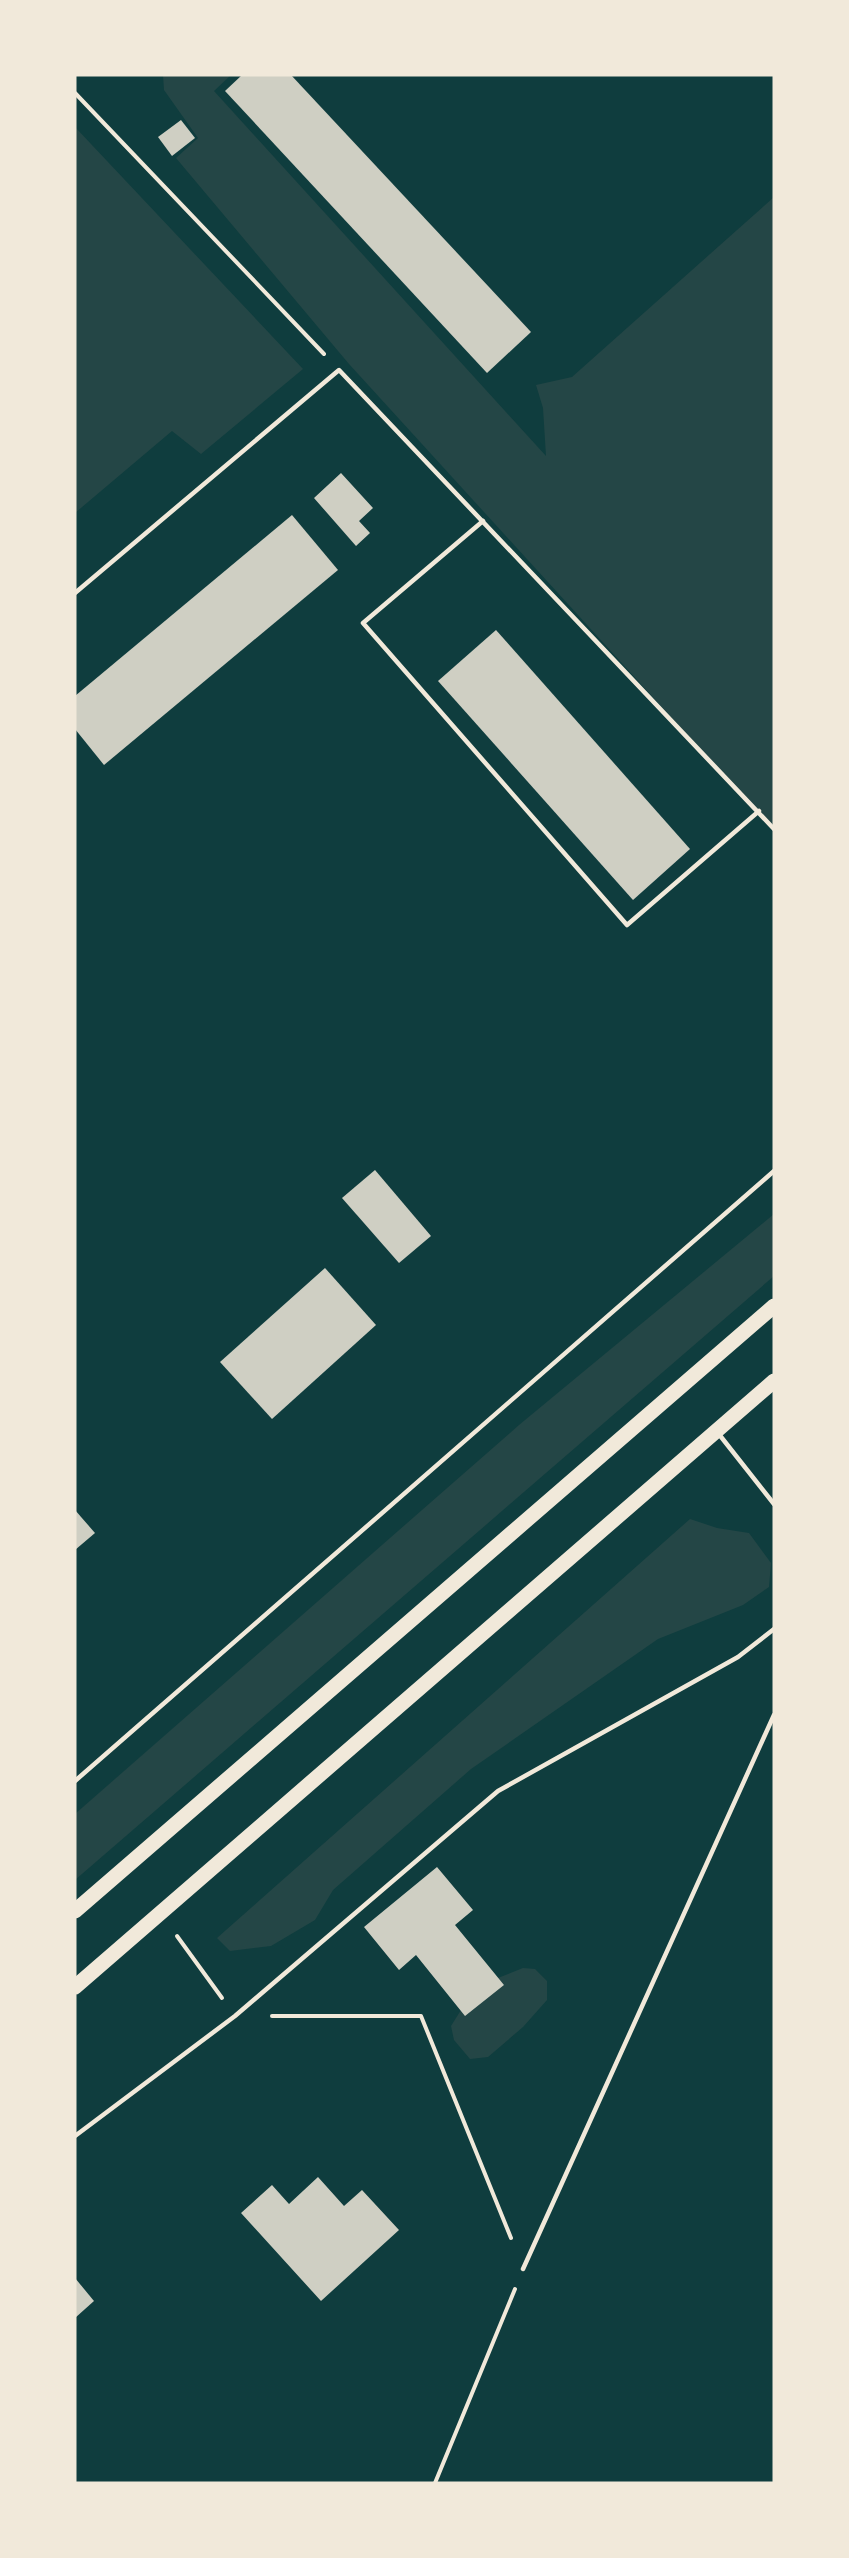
<svg xmlns="http://www.w3.org/2000/svg" width="849" height="2558" viewBox="0 0 849 2558" font-family="Manrope,sans-serif">
<rect width="100%" height="100%" fill="#0f3d3e"/>
<!-- green -->
<g fill="#244646">
<polygon points="163,75 231,75 214,91 546,456 543,408 536,385 572,377 774,197 774,830 349,364 176,158 198,138 164,90"/>
<polygon points="75,127 303,369 201,454 172,431 75,513"/>
<polygon points="774,1214 774,1276 75,1880 75,1814 519,1425"/>
<polygon points="690,1519 717,1528 749,1533 771,1563 769,1587 743,1605 658,1639 471,1769 333,1890 315,1920 271,1946 230,1951 217,1938"/>
<polygon points="523,1968 535,1969 547,1981 547,2000 523,2027 488,2057 470,2059 454,2040 451,2026 461,2010 504,1985 498,1978"/>
</g>
<!-- building -->
<g fill="#cfcfc3">
<polygon points="242,75 291,75 531,332 487,373 225,91"/>
<polygon points="181,120 195,138 172,156 158,137"/>
<polygon points="341,473 373,508 359,521 370,533 356,546 314,498"/>
<polygon points="292,515 338,570 104,765 75,729 75,696"/>
<polygon points="496,630 690,849 633,900 438,681"/>
<polygon points="375,1170 431,1236 399,1263 342,1198"/>
<polygon points="325,1268 376,1325 272,1419 220,1362"/>
<polygon points="75,1510 95,1533 75,1550"/>
<polygon points="437,1867 473,1910 455,1925 504,1985 465,2016 416,1955 399,1970 364,1927"/>
<polygon points="318,2177 344,2206 362,2190 399,2230 321,2301 241,2213 272,2185 289,2204"/>
<polygon points="75,2278 94,2301 75,2318"/>
</g>
<g fill="none" stroke-linecap="round" stroke-linejoin="round">
<!-- path -->
<g stroke="#f1e9da" stroke-width="4">
<polyline points="75,93 324,354"/>
<polyline points="177,1936 222,1998"/>
<polyline points="272,2016 421,2016 511,2238"/>
<polyline points="435,2483 515,2289"/>
</g>
<!-- service -->
<g stroke="#f1e9da" stroke-width="4.5">
<polyline points="483,521 363,623 627,925 759,811"/>
<polyline points="75,593 339,370 774,829"/>
<polyline points="718,1433 774,1504"/>
<polyline points="75,1781 774,1171"/>
<polyline points="75,2136 235,2016 498,1791 738,1657 774,1629"/>
<polyline points="523,2269 774,1715"/>
</g>
<!-- primary -->
<g stroke="#f1e9da" stroke-width="15">
<polyline points="75,1911 774,1306"/>
<polyline points="75,1987 774,1381"/>
</g>
</g>
<!-- border -->
<rect width="849" height="2558" fill="none" stroke="#f1e9da" stroke-width="153"/>
</svg>
